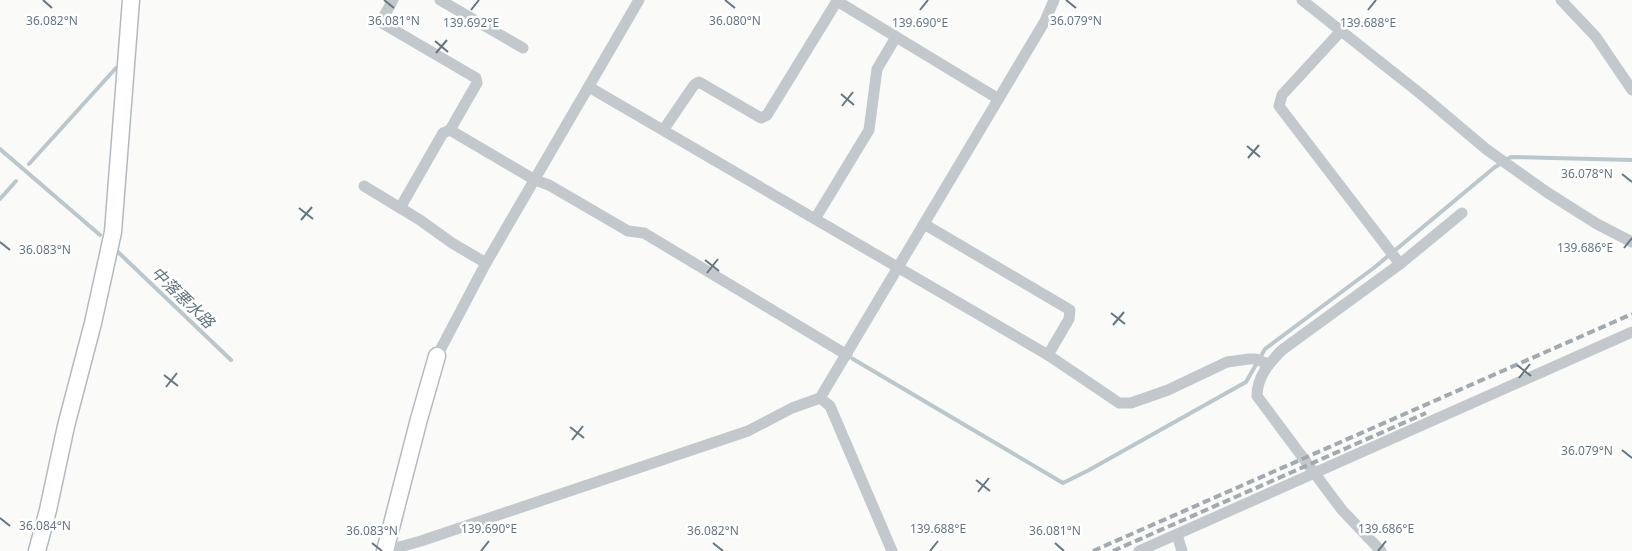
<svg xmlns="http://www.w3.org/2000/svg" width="1632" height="551" viewBox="0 0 1632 551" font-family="'Noto Sans','Noto Sans JP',sans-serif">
<rect width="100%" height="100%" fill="#fafaf8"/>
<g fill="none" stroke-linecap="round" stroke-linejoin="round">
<!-- stream -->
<g stroke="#bbc7cb" stroke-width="4">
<polyline points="0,149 100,235"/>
<polyline points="29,164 116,68"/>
<polyline points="0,199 16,181"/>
<polyline points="118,252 231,360"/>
<polyline points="853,359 1063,483 1089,470 1246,382 1265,349 1375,267 1495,167 1511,157 1632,160"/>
</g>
<defs>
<g id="secondary">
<polyline points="37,551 48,510 66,426 93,323 113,232 131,0"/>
<polyline points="385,551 419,419 437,356"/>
</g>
</defs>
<!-- secondary casing -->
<use href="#secondary" stroke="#b3babf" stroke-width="19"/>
<!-- street -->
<g stroke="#c3c8cc" stroke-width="11">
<polyline points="393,0 384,16 382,23 476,78 477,83 450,130"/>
<polyline points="440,0 523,48"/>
<polyline points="1302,0 1422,95 1486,149 1548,193 1597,224 1632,242"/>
<polyline points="1561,0 1596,37 1632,90"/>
<path d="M1341 31 1282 95 1279 106 1400 264 1282 350C1269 363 1257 377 1257 396L1342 510 1381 551"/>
<polyline points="589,87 1048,355 1119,403 1131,403 1168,390 1227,362 1249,359 1256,359 1268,364"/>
<polyline points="664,129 694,85 699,82 761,118 767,115 837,1 997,98"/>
<polyline points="364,186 420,220 452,243 486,263"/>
<polyline points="400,208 443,133 450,130 535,180 549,185 628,231 644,233 847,355"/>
<polyline points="815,219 869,130 877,69 896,37"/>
<polyline points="924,224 1070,310 1069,319 1048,355"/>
<polyline points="1400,264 1462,213"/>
<polyline points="437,356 486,263 639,0"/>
<polyline points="820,398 830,406 892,551"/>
<polyline points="1177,535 1182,551"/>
<polyline points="385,551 421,541 748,431 792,408 820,398 1045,21 1054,0"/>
<polyline points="1139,551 1632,332"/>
</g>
<!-- secondary -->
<use href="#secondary" stroke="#fff" stroke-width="16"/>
<!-- rail -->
<g stroke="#a2aab0" stroke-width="4" stroke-dasharray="8 4" stroke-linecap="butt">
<polyline points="1093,551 1632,314"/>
<polyline points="1113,551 1426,413"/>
</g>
</g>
<!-- ticks -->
<path fill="none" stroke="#657683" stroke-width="2" d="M43 0 52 8M384 0 394 8M725 0 735 8M1066 0 1076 8M471 10 479 0M920 10 928 0M1368 10 1376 0M435 41 448 52M436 53 447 40M841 94 854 105M842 106 853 92M1247 146 1260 157M1248 158 1259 145M1622 174 1632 182M299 208 313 219M301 220 312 207M0 242 10 250M1624 248 1632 238M705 260 719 271M707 273 718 259M1111 313 1125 324M1113 325 1124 312M1517 365 1531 376M164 375 178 386M1519 378 1530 364M166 387 177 373M570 427 584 438M572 440 583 426M1622 450 1632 458M976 480 990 491M978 492 989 478M0 518 10 526M372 543 382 551M713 543 723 551M1055 543 1064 551M481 551 489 541M930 551 938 541M1378 551 1386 541"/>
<g text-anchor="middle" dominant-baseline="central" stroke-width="5" stroke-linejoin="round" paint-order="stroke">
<!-- water labels -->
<g font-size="16" font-style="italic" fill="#60757c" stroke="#fff">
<text transform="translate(183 297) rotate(44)">中落悪水路</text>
</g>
</g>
<g font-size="12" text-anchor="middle" fill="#657683" stroke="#fff" stroke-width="5" stroke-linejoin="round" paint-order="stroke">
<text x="52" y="25">36.082°N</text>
<text x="394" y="25">36.081°N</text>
<text x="735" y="25">36.080°N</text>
<text x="1076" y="25">36.079°N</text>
<text x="471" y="27">139.692°E</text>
<text x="920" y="27">139.690°E</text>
<text x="1368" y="27">139.688°E</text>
<text x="1587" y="178">36.078°N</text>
<text x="1585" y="252">139.686°E</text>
<text x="45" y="254">36.083°N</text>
<text x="1587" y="455">36.079°N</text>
<text x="45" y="530">36.084°N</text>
<text x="489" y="533">139.690°E</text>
<text x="938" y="533">139.688°E</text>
<text x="1386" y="533">139.686°E</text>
<text x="372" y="535">36.083°N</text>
<text x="713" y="535">36.082°N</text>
<text x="1055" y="535">36.081°N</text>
</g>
</svg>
